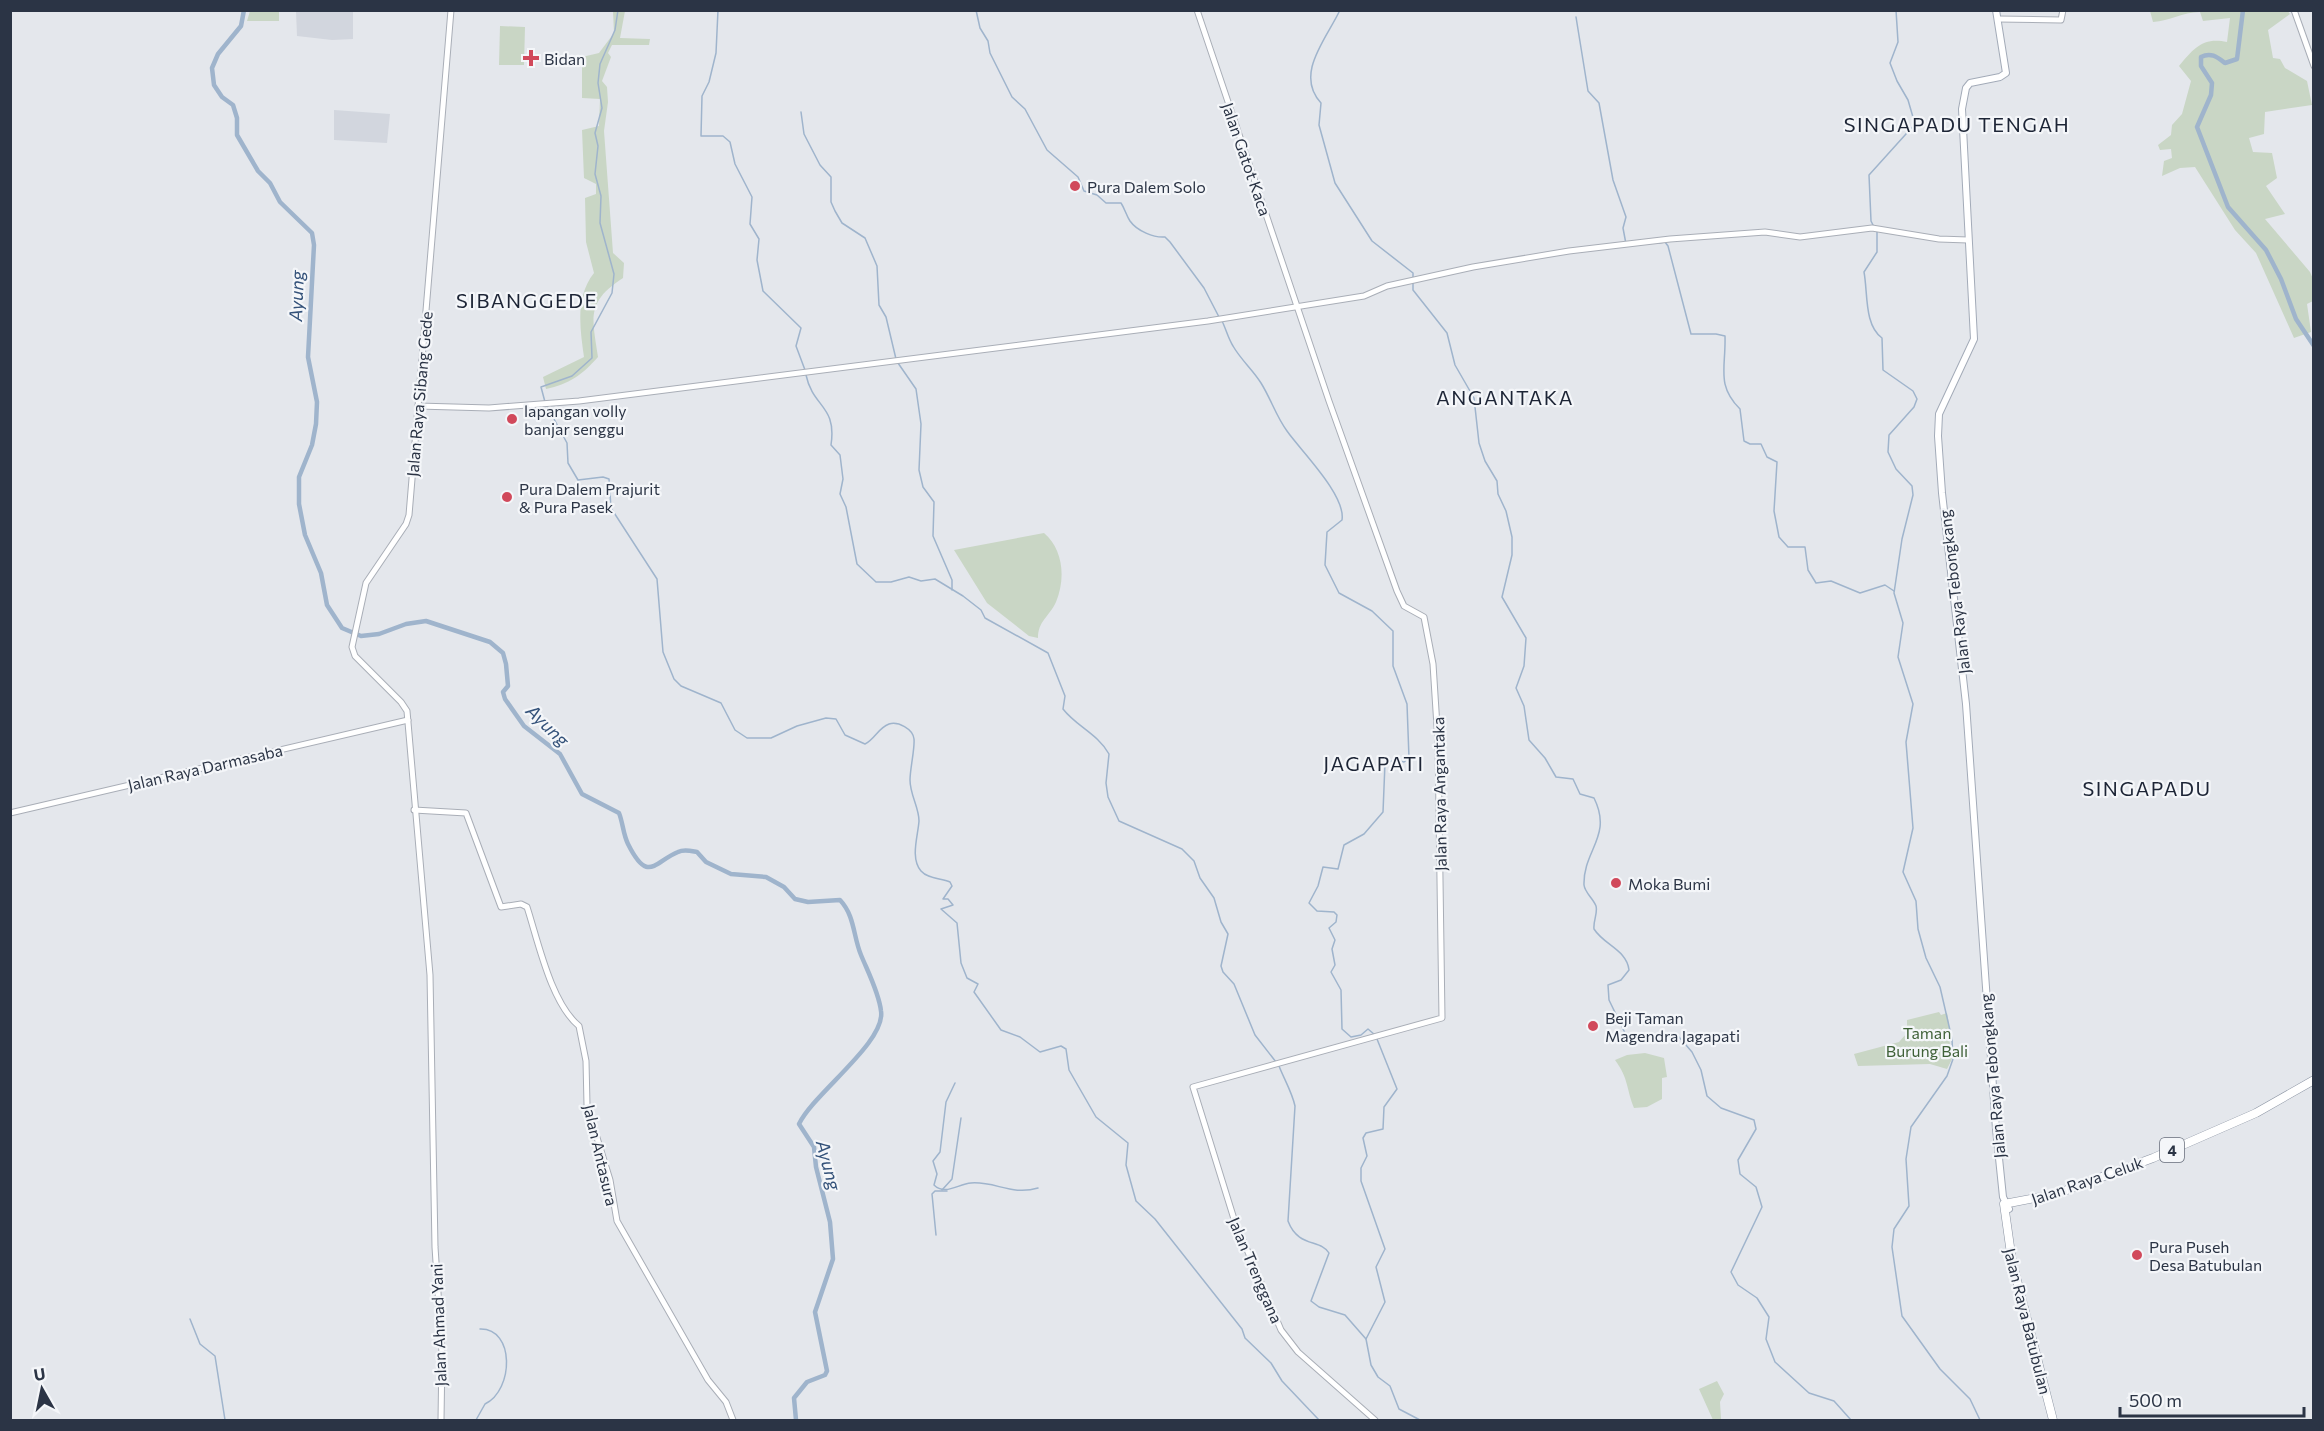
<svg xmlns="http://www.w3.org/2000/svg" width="2324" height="1431" viewBox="0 0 2324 1431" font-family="Commissioner,sans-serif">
<rect width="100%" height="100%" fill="#e4e7ec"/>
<!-- built -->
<g fill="#d2d6de">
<polygon points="296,11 353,11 353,39 332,40 297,36"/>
<polygon points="334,110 390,114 387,143 334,140"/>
</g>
<!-- green -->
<g fill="#c9d6c5">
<path d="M2287 10 2290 14 2268 30 2273 58 2280 59 2285 68 2307 81 2312 105 2265 112 2264 134 2249 138 2253 152 2272 153 2277 178 2266 186 2285 214 2265 219 2310 272 2313 279V301L2307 304 2311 332 2294 338 2256 253 2235 230 2195 167 2180 168 2162 176 2164 161 2172 158 2171 149 2160 150 2158 145 2171 135 2172 125 2182 114 2191 81 2179 66C2194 48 2203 37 2227 42L2230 18 2203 21 2200 12C2182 12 2170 21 2153 22L2150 11Z"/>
<polygon points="250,11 279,11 279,21 247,21"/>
<path d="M613 11H625L620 38 650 39 649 45H612L608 53 611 57 602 81 607 87 608 102 604 131 613 253 624 263 623 278C586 302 592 317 598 357 582 375 569 384 546 389L543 377 584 357C580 328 575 297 594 273L586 242 585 198 596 194V184L584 178 582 130 599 126 600 99 582 98V57L599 53 614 33Z"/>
<polygon points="500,26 525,27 524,65 499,65"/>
<path d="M1044 533C1063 549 1066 578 1056 602 1049 617 1038 621 1038 638L1029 636 987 603 954 550Z"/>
<path d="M1939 1012 1941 1015 1947 1013C1951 1029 1948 1043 1952 1059L1947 1069 1930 1064 1858 1066 1854 1054 1899 1042 1907 1033V1020Z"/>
<path d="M1645 1053 1664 1058 1667 1077 1662 1078V1099L1647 1107 1634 1108C1626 1088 1629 1079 1615 1060L1627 1055Z"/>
<polygon points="1717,1381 1724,1394 1720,1402 1721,1419 1713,1420 1699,1389"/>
</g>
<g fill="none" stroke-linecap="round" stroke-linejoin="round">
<!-- stream -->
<g stroke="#9fb4cc" stroke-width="1.5">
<polyline points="718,10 716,53 709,82 702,96 701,136 723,136 730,142 735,164 752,197 750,224 759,239 757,260 763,291 801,328 796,346 805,370"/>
<path d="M976 10 980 28 988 41 990 53 1012 97 1025 109 1047 150 1078 177 1084 191 1097 195 1106 203H1121C1125 209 1126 215 1130 221 1137 231 1154 238 1165 237L1170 242 1204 288 1219 317"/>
<path d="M1340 10C1327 38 1294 74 1321 103L1319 125 1335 183 1372 241 1413 273V277"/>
<polyline points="1576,17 1588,91 1599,103 1613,180 1626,217 1623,228 1626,244"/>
<polyline points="801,112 804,134 820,165 831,177 831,202 835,211 842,223 865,238 877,266 879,305 886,317 896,359"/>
<polyline points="1874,227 1871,221 1869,175 1915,124 1908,100 1897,81 1890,63 1898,42 1896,10"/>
<path d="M1877 231V252L1864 272C1868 293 1864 325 1882 338L1883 370 1913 391 1917 399 1914 407 1889 435 1888 452 1896 469 1912 486 1913 495 1902 539 1894 593 1903 623 1898 657 1913 704 1906 742 1913 828 1903 872 1916 901 1918 929 1926 958 1940 987 1952 1039 1953 1059 1947 1076 1911 1127 1906 1159 1909 1206 1894 1229 1892 1247 1902 1316 1940 1369 1970 1399 1980 1420"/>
<path d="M1659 243 1665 242 1668 246 1691 334H1716L1725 336C1726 368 1716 385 1740 409L1744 441 1750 444H1761L1767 457 1777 462 1774 511 1779 537 1788 547H1805L1808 570 1816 583 1831 581 1860 593 1885 585 1894 591"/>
<path d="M1413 282V290L1447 333 1455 365 1474 398 1479 443 1485 461 1497 481 1498 494 1506 511 1512 537V555L1502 597 1526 638 1524 666 1516 688 1524 706 1529 740 1545 758 1556 777 1573 779 1580 794 1594 798C1613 836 1583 850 1584 885 1585 893 1593 898 1596 906 1598 913 1593 921 1594 929 1604 945 1627 950 1629 970L1621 980 1608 985 1609 1000 1625 1033 1639 1037H1679L1692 1052 1701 1070 1707 1096 1721 1108 1754 1120 1756 1129 1738 1160 1740 1174 1756 1187 1762 1207 1731 1272 1738 1285 1757 1298 1769 1317 1766 1339 1775 1362 1809 1393 1834 1401 1851 1420"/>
<path d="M1222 321C1226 329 1228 338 1233 346 1241 360 1253 370 1261 383 1271 399 1276 416 1287 431 1301 451 1346 495 1342 520L1327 532 1325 565 1339 593 1372 611 1393 631V666L1407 704 1409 758 1404 762 1396 760 1385 763 1383 812 1364 834 1344 845 1338 869 1323 867 1318 886 1309 903 1317 911 1334 912 1337 915 1336 922 1329 928 1335 940 1332 949 1335 965 1331 972 1341 990 1342 1029 1351 1037 1361 1035 1368 1029 1375 1035"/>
<polyline points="898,363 916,389 921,424 919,470 923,487 934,502 933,536 952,580 952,590"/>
<path d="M806 375C813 408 837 405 831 445L840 455 843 479 840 494 846 507 857 564 876 582H891L909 577 921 581 935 579 963 596 981 610 985 618 1048 653 1065 696 1063 709C1076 726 1098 734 1109 754L1106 783 1108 797 1119 821 1182 849 1194 861 1200 878 1214 898 1221 922 1228 934 1221 966 1223 972 1234 984 1255 1035 1276 1062"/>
<polyline points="545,402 541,387 572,376 592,358 591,332 612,293 614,274 600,223 601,196 595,174 598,146 595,133 602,108 598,83 600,64 615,30 618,10"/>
<path d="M547 406 567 443 568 463 578 480 603 477 609 479 611 508 657 579 663 652 674 679 681 686 721 703 735 730 747 738H771L797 726 826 718 836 719 845 735 865 744C875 739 878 728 889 724 898 721 913 729 914 739 915 748 910 769 910 780 910 795 919 807 919 821 918 836 910 858 921 871 928 879 941 878 950 882L952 886 943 899H948L953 905 941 909 957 923 961 963 967 978 978 984 974 992 1001 1030 1020 1037 1040 1052 1061 1046 1066 1049 1069 1070 1096 1117 1128 1143 1126 1165 1136 1201 1155 1219 1242 1329 1245 1338 1271 1363 1282 1381 1319 1420"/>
<polyline points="1377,1039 1397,1089 1384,1107 1383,1129 1366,1133 1363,1138 1367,1156 1361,1168 1361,1181 1385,1249 1376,1267 1385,1302 1366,1339 1371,1365 1378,1377 1390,1386 1399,1409 1420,1420"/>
<path d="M1279 1066C1284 1079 1292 1092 1295 1106L1288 1221C1298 1248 1321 1239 1329 1253L1311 1301 1319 1307 1345 1315 1366 1339"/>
<path d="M955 1083 946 1102 940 1152 933 1161 937 1174 934 1185C945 1196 958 1184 971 1183 995 1181 1012 1196 1038 1188"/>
<polyline points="942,1190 952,1179 961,1118"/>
<polyline points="936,1235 932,1194 935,1191 947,1191"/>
<polyline points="190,1319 200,1344 215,1356 225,1420"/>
<path d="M476 1420 485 1404C514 1390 515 1328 480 1329"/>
</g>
<!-- river -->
<g stroke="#9fb4cc" stroke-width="4.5">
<path d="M244 10 241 26 218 54 212 68 214 85 222 97 233 105 237 118V135L258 171 270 183 280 202 312 233 314 245 308 357 317 402 316 424 312 445 299 477V504L305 535 321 573 327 605 342 628 361 636 379 634 406 624 426 621 490 642 503 653 506 664 508 686 503 692 505 699 524 726 560 754 582 794 619 813C623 823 623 834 628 844 648 884 654 862 678 852 684 849 691 851 697 852L706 862 731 874 766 877 784 887 795 899 808 902 840 900C855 916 853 936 861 955 868 972 879 993 881 1011 886 1042 814 1093 799 1124L814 1147 816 1167 830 1222 833 1259 815 1312 827 1371 825 1375 807 1382 794 1398 796 1420"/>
<path d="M2243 10 2237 59 2225 63C2217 57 2211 52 2201 57V66L2212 83 2211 95 2197 127 2228 207 2266 250 2281 279 2296 319 2314 346"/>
</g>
<defs>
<g id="secondary">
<polyline points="1197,10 1329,401 1397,591 1404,606 1424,617 1433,664 1438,742 1442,1018 1193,1087 1234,1219 1281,1330 1298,1352 1375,1420"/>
<polyline points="2294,10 2314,66"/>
<polyline points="1998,19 2061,20 2063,10"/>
<polyline points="418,406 489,408 579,401 1208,321 1364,296 1387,286 1473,267 1569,251 1670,239 1765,232 1800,237 1872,228 1939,239 1968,240"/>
<path d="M414 810 466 813 501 907 521 904 527 907C538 941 551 1003 579 1026L586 1061 587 1105 610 1180 617 1221 708 1380 726 1402 733 1420"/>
<polyline points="10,813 408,720"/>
<polyline points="441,1420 442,1353 435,1247 430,975 407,711 401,702 355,656 352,647 366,583 406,524 409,515 451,10"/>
</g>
<polyline id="primary" points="1996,10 2006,73 2000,77 1970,83 1966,88 1962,109 1974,339 1939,414 1938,436 1942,493 1966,704 1996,1129 2003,1197 2009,1209"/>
<polyline id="trunk" points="2053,1420 2012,1261 2004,1204 2056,1194 2153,1158 2256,1113 2314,1080"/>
</defs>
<!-- secondary casing -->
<use href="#secondary" stroke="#a9aeb7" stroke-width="7"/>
<!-- primary casing -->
<use href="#primary" stroke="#a3abb8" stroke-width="8"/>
<!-- trunk casing -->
<use href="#trunk" stroke="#8b94a3" stroke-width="9"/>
<!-- secondary -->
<use href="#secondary" stroke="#fff" stroke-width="5"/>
<!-- primary -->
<use href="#primary" stroke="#fff" stroke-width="6"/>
<!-- trunk -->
<use href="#trunk" stroke="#fff" stroke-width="8"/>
</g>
<!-- markers -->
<g fill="#d1495b" stroke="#f4f6f9" stroke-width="2">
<path d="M528 49h6v6h6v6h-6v6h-6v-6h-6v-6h6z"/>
<circle cx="1075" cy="186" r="6"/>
<circle cx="512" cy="419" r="6"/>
<circle cx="507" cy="497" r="6"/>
<circle cx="1616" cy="883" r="6"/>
<circle cx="1593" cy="1026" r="6"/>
<circle cx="2137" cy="1255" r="6"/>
</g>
<g text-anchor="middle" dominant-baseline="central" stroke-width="4.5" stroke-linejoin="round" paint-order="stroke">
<!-- shield labels -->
<rect fill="#f4f6f9" stroke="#676e7b" stroke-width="1.5" x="2160" y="1138" width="24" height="24" rx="4.5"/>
<g font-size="15" font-weight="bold" fill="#2b3445">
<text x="2172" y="1150">4</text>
</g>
<!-- poi labels -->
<g font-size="16" fill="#2b3445" stroke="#f4f6f9" text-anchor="start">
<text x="544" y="58">Bidan</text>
<text x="1087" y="186">Pura Dalem Solo</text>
<text x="524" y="410">lapangan volly<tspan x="524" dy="18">banjar senggu</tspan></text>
<text x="519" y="488">Pura Dalem Prajurit<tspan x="519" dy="18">&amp; Pura Pasek</tspan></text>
<text x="1628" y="883">Moka Bumi</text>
<text x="1605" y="1017">Beji Taman<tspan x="1605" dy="18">Magendra Jagapati</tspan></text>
<text x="2149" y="1246">Pura Puseh<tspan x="2149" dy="18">Desa Batubulan</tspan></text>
</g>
<!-- street labels -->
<g font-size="16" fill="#2b3445" stroke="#f4f6f9">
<text transform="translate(1247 159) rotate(71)">Jalan Gatot Kaca</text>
<text transform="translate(419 394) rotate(-85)">Jalan Raya Sibang Gede</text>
<text transform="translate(1954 592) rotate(-97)">Jalan Raya Tebongkang</text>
<text transform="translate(205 767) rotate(-13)">Jalan Raya Darmasaba</text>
<text transform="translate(1439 794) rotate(-91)">Jalan Raya Angantaka</text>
<text transform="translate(1992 1076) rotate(-95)">Jalan Raya Tebongkang</text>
<text transform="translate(601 1155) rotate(77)">Jalan Antasura</text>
<text transform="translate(2087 1180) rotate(-19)">Jalan Raya Celuk</text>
<text transform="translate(1256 1270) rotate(67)">Jalan Trenggana</text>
<text transform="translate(2028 1321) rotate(76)">Jalan Raya Batubulan</text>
<text transform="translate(438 1325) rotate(-92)">Jalan Ahmad Yani</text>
</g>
<!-- park labels -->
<g font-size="16" fill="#3f6138" stroke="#f4f6f9">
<text x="1927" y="1032">Taman<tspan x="1927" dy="18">Burung Bali</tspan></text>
</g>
<!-- water labels -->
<g font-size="18" font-style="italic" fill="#34527a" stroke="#f4f6f9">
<text transform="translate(296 296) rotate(-88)">Ayung</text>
<text transform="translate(548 725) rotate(44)">Ayung</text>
<text transform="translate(829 1165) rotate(75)">Ayung</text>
</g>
<!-- quarter labels -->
<g font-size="20" letter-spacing="1.5" fill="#1d2536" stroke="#f4f6f9">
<text x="1957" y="124">SINGAPADU TENGAH</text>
<text x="527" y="300">SIBANGGEDE</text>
<text x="1505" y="397">ANGANTAKA</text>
<text x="1374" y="763">JAGAPATI</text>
<text x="2147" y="788">SINGAPADU</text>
</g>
</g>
<!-- border -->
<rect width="2324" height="1431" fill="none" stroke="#2b3445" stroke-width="24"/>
<!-- north arrow -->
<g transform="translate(42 1389) rotate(351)" stroke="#f4f6f9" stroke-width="4.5" paint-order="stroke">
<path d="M0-4.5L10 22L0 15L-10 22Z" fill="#2b3445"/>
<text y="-9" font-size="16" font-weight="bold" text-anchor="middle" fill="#2b3445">U</text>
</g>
<!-- scale -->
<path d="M2120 1407v9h184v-9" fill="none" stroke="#2b3445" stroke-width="3"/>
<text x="2129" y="1407" font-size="18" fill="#2b3445" stroke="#f4f6f9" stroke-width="4.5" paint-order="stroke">500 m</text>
</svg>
